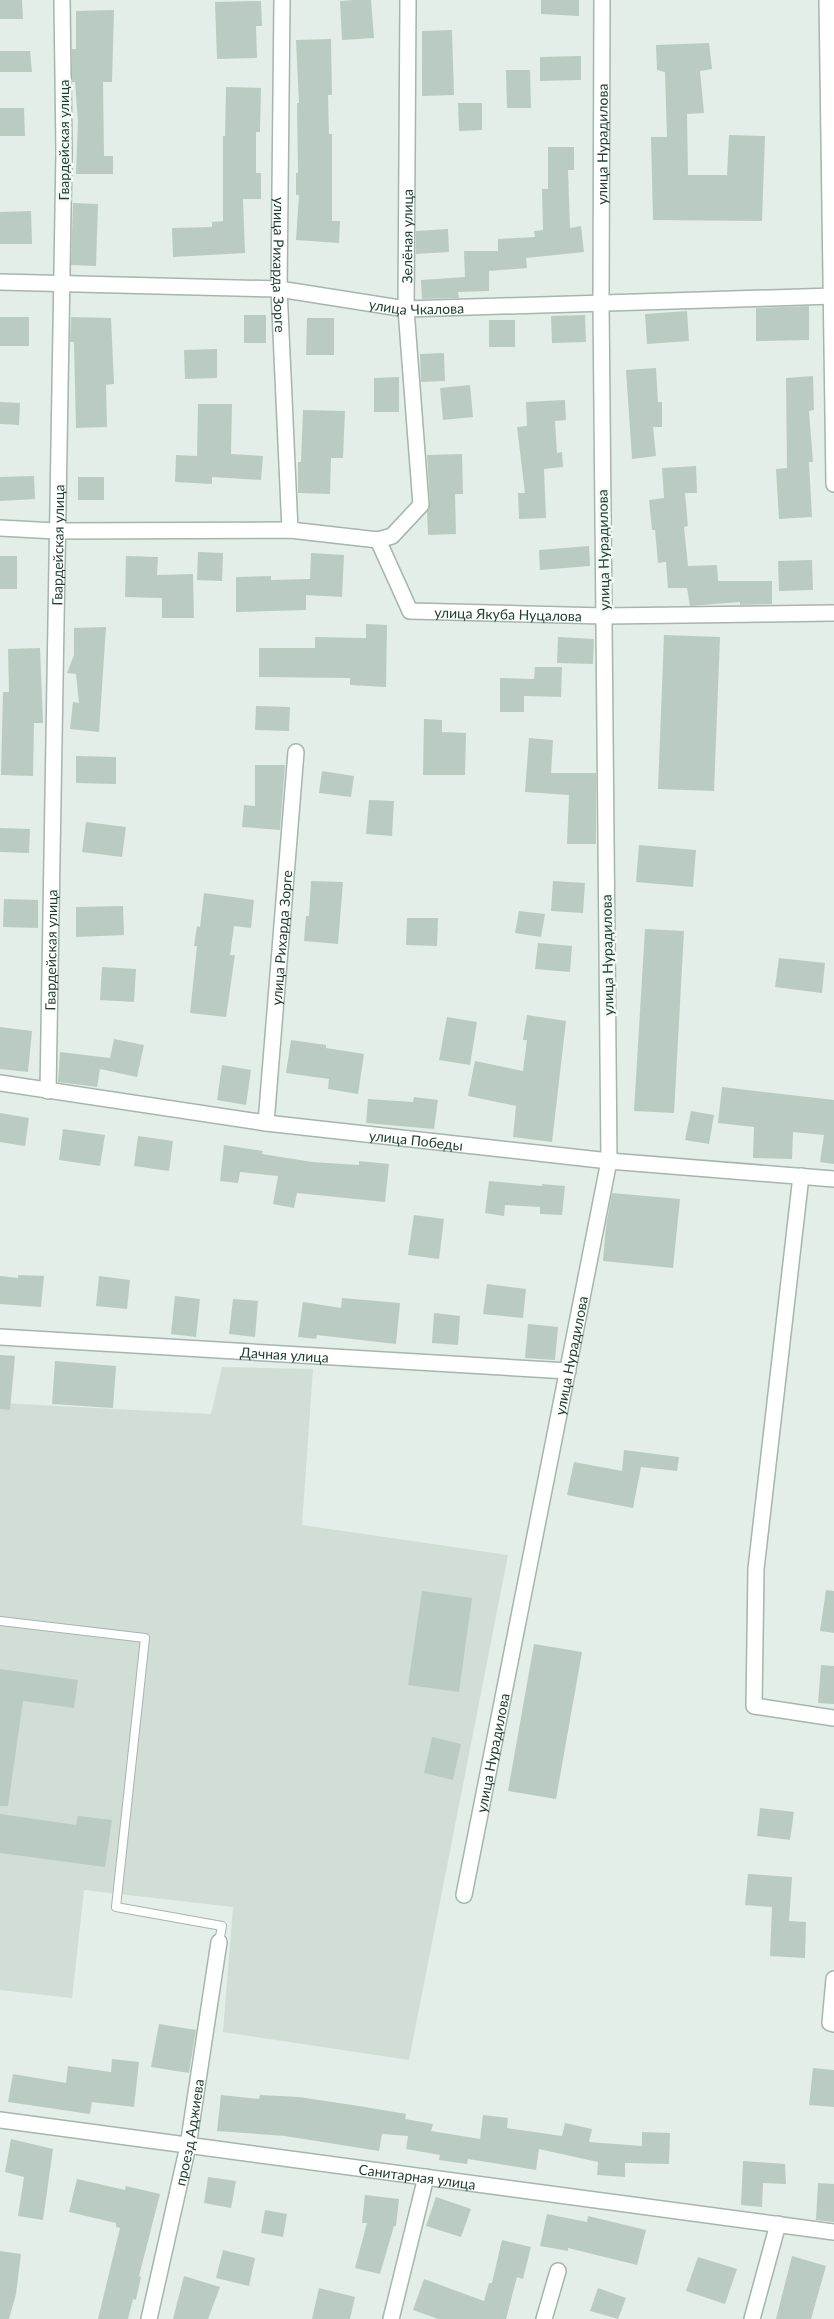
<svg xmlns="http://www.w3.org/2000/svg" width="834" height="2319" viewBox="0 0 834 2319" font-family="Lato,sans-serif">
<rect width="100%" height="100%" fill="#e2eee7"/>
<!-- built -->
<polygon fill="#d0ded6" points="222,1367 313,1369 302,1525 508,1555 409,2060 223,2032 233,1907 84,1890 72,1998 0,1990 0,1403 211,1414"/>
<!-- building -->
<g fill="#baccc2">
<polygon points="0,0 22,0 23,19 0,19"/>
<polygon points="355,0 371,0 374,38 342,40 340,1"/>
<polygon points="541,0 579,0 579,16 541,14"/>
<polygon points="261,1 262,26 256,26 257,58 217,59 215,2"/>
<polygon points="114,10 112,82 103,82 104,156 113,156 113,174 76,174 78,122 75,82 72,82 72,49 76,49 76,11"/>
<polygon points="452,30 454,95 422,96 422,31"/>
<polygon points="331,39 332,95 328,95 329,134 332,134 332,221 340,221 339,243 296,240 299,195 296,195 296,173 298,173 297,103 299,103 296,40"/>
<polygon points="709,43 712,69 700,71 704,113 687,114 688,175 727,175 729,135 765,136 762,221 653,220 651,137 667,137 665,72 657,70 656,45"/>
<polygon points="0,51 30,51 32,72 0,72"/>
<polygon points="581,56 581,80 540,81 540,57"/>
<polygon points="506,70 530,70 531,108 507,108"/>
<polygon points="226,87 261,88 260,132 256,132 256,173 261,173 261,199 243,199 245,253 173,257 172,228 212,227 212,222 223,221 223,136 225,136"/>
<polygon points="458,103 482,103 482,130 459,131"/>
<polygon points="0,108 24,108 25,136 0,136"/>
<polygon points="548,147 574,147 574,170 568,170 570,228 581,226 584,252 526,258 527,268 489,271 489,291 458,292 459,298 422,299 421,280 465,277 464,251 498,251 498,239 535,237 534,231 543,230 542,189 548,189"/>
<polygon points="73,203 98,204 96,266 71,265"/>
<polygon points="31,211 32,244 0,244 0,212"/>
<polygon points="448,229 449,252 416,254 416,231"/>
<polygon points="809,306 809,340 756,341 756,308"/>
<polygon points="687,311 689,341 647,344 645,314"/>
<rect x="244" y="315" width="22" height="28"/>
<polygon points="585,315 586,342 552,343 551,316"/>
<rect x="0" y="317" width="29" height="29"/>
<polygon points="71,317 111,318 114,384 106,385 107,427 76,428 74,342 70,342"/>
<polygon points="307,318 334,318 334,355 306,355"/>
<rect x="489" y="320" width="26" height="27"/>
<polygon points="217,349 217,378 185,379 184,350"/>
<polygon points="444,353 445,381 421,382 420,354"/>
<polygon points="656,368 658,402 662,402 662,427 653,427 656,456 632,459 626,370"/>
<polygon points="813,376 814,410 809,411 813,462 809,462 812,517 779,519 776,469 787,468 786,378"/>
<polygon points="399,377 399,412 374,412 374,378"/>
<polygon points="470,385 473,417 443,420 440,388"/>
<polygon points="565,400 566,420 555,421 557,453 562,452 563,467 544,469 546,518 519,519 518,493 525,493 517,427 527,426 526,402"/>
<polygon points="0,402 20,403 19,425 0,424"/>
<polygon points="198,404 232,404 231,454 263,456 261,480 212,477 212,484 175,482 176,455 197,456"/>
<polygon points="303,410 345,411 343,458 331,458 330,494 298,493 298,462 301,462"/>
<polygon points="462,454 463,494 455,494 456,534 428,535 427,512 430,504 427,455"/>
<polygon points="696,466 697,493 685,493 688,526 684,527 688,566 717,565 718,581 772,581 772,604 740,605 740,602 690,606 687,588 668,588 666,562 658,563 655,530 652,530 649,500 664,498 662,468"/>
<polygon points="34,476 35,499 0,501 0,477"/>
<rect x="78" y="477" width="26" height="23"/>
<polygon points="589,546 590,566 540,570 539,550"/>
<polygon points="198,552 223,553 222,581 197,580"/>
<polygon points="311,553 344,555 342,597 306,595 306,610 236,612 236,577 271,576 271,580 310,579"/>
<rect x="0" y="556" width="17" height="33"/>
<polygon points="126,556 158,557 157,575 193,574 194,618 162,618 162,598 125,597"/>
<polygon points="812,560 813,590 779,591 778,561"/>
<polygon points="366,624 387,625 386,687 350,685 350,678 259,677 259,648 315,648 315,637 366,638"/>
<polygon points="106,627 99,732 70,729 73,702 79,703 76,674 67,673 74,655 74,628"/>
<polygon points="664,635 720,637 714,791 658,789"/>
<polygon points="558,637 594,639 593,664 557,663"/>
<polygon points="40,648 43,723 34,723 33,776 1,775 3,692 9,692 8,649"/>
<polygon points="535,667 562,667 561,697 524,696 524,712 500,712 500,678 534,679"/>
<polygon points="256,706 290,707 289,731 255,730"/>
<polygon points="424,719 442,720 442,732 466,733 465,775 423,775"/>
<polygon points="529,738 553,740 551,773 596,773 596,844 567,844 569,795 525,792"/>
<polygon points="76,756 116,757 116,784 76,783"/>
<polygon points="255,765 285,765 280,830 242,827 244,805 255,806"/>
<polygon points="322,771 354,776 351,797 319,793"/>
<polygon points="369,800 394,801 392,836 366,834"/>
<polygon points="86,822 126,827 122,857 82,852"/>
<polygon points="0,828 30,829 29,853 0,852"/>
<polygon points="639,845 696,850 693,887 636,882"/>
<polygon points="311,881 343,882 338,944 304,941 306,916 309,916"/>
<polygon points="553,881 585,883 583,913 551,911"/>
<polygon points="204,893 254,900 251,928 234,926 230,955 235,955 226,1017 190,1013 197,946 194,946 197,926 200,927"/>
<polygon points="4,899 38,900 38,928 3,927"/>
<polygon points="123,906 124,935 76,937 76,907"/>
<polygon points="519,911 545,914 541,937 515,933"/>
<polygon points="407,918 438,918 437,946 406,945"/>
<polygon points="645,929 684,931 674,1113 634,1111"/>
<polygon points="538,943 572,946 570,972 535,969"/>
<polygon points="779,958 825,963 822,993 775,987"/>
<polygon points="102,967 136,969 134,1002 100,1000"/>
<polygon points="527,1015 566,1021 552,1142 513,1137 516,1106 468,1096 475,1061 523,1071 527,1040 523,1040"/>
<polygon points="447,1017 477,1022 470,1065 439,1060"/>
<polygon points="0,1027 32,1031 28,1072 0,1069"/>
<polygon points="114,1039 144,1045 137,1077 100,1069 97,1087 58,1082 60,1052 110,1058"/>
<polygon points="291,1040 326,1045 326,1048 364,1054 358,1094 328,1089 329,1079 286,1073"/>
<polygon points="222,1065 251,1070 246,1105 217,1100"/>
<polygon points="722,1087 834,1100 834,1164 820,1162 824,1135 793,1132 792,1159 753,1158 754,1127 718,1123"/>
<polygon points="414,1097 438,1100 434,1129 366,1123 368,1099 413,1102"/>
<polygon points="691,1111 714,1115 709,1144 685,1140"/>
<polygon points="0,1113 29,1118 25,1146 0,1142"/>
<polygon points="63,1129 105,1135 100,1166 59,1160"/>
<polygon points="138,1136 173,1141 169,1171 134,1166"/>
<polygon points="224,1145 263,1151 262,1154 312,1162 359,1165 359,1161 389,1164 385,1202 297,1193 294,1208 273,1204 278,1176 240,1172 238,1183 220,1181"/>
<polygon points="489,1181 542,1186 542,1184 565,1186 562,1215 540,1214 540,1207 505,1205 504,1216 485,1213"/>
<polygon points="612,1193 680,1199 673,1268 603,1261 606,1226"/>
<polygon points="414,1215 444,1219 439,1259 408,1255"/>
<polygon points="18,1275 44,1276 41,1307 0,1304 0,1276 18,1278"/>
<polygon points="99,1276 130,1280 127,1309 96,1306"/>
<polygon points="487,1284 526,1289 523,1318 483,1314"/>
<polygon points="175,1296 200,1299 196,1337 171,1334"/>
<polygon points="342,1298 400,1303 396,1344 317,1335 316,1339 298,1337 303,1302 341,1308"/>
<polygon points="233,1299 258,1301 255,1337 229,1334"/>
<polygon points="434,1313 460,1316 458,1345 432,1343"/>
<polygon points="528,1324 558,1327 555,1360 525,1358"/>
<polygon points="0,1355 15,1356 10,1410 0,1409"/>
<polygon points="55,1361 116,1366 113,1408 52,1404"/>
<polygon points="624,1450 679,1457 677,1471 641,1467 633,1508 567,1495 574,1462 622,1471"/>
<polygon points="826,1590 834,1591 834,1633 820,1631"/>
<polygon points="422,1591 472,1598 459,1692 408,1685"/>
<polygon points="534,1644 582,1652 556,1799 508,1791"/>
<polygon points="821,1665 834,1666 834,1704 818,1703"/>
<polygon points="0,1669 78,1680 74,1708 23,1701 8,1806 0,1806"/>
<polygon points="432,1737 461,1744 453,1780 424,1773"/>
<polygon points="760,1808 794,1812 790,1840 757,1836"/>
<polygon points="0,1814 76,1825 78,1816 112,1820 105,1867 0,1853"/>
<polygon points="748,1874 792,1877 789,1921 806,1922 805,1958 770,1956 772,1907 745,1905"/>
<polygon points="159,2024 196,2030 189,2073 151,2067"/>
<polygon points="112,2059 139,2062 134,2107 92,2102 90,2114 8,2102 13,2074 66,2083 68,2066 111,2072"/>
<polygon points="813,2068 834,2070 834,2107 809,2105"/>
<polygon points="221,2095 259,2099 260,2095 299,2097 359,2106 406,2114 405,2119 433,2124 431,2131 480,2139 483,2115 508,2118 507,2128 562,2136 565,2123 592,2129 589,2142 642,2146 642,2132 670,2133 669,2164 625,2163 625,2177 597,2175 598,2162 539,2149 536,2170 468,2159 467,2164 439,2160 440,2155 406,2149 408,2136 382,2134 379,2151 285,2136 217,2131"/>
<polygon points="11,2139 53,2149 43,2220 18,2216 24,2177 5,2172"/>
<polygon points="743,2161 785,2164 786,2184 763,2183 762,2207 741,2205"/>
<polygon points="208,2177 236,2181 231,2208 204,2203"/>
<polygon points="77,2179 125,2190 126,2186 160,2194 139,2276 141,2277 136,2300 133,2299 128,2319 98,2319 120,2228 116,2227 116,2223 69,2212"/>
<polygon points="818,2183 834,2184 834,2222 816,2220"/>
<polygon points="365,2195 399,2199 396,2226 394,2226 380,2274 355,2268 367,2223 362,2223"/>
<polygon points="436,2197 471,2209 461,2237 426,2226"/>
<polygon points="265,2210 287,2214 283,2237 261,2233"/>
<polygon points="547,2214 587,2222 588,2216 646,2230 637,2265 568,2248 568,2251 540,2246"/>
<polygon points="502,2240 531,2247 523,2279 517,2277 506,2319 438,2319 413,2310 424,2279 484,2301 489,2283 492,2283"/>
<polygon points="223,2250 255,2258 249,2286 216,2278"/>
<polygon points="0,2251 21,2254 16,2294 9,2319 0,2319"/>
<polygon points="792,2256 826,2266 811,2319 776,2319"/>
<polygon points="698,2257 737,2269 725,2304 686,2291"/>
<polygon points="184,2276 220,2287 208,2319 173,2319"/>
<polygon points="319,2288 355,2297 350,2319 312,2319"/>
<polygon points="598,2288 626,2298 618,2319 590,2311"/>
</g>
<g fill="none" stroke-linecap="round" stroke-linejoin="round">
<defs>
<polyline id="lane" points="0,1621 145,1638 116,1907 222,1926 219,1942"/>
<g id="street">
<path id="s1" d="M282 0 279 289 290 530"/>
<polyline points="827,0 834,484"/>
<path id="s2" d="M0 282 279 289 406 309 834 296"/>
<path id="s3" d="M0 528 56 531 290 530 378 540 392 536 421 505 406 309 408 0"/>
<path id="s4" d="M378 540 410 611 604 616 834 613"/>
<path id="s5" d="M0 1083 266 1123 609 1161 834 1179"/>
<path id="s6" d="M48 1091 64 153 62 0"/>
<path id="s7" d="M266 1123 296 752"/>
<polyline points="801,1176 756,1569 754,1706 834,1718"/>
<path id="s8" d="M0 1337 568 1371"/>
<path id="s9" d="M464 1895 609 1161 601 302 602 0"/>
<polyline points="834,1979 830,2023 834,2024"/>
<path id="s10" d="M0 2120 834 2232"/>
<path id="s11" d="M149 2319 188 2146 219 1942"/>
<polyline points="391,2319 426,2177"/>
<polyline points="544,2319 558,2271"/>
<polyline points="752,2319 778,2224"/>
</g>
</defs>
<!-- lane casing -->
<use href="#lane" stroke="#a4b6ad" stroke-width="10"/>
<!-- street casing -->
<use href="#street" stroke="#a4b6ad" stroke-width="18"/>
<!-- lane -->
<use href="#lane" stroke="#fff" stroke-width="8"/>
<!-- street -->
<use href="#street" stroke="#fff" stroke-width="15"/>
</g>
<g text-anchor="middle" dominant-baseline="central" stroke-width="5" stroke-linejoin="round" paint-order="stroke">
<!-- street labels -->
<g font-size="14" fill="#204033" stroke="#f3faf5">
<text transform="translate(63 140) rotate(-90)">Гвардейская улица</text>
<text stroke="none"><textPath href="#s9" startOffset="1765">улица Нурадилова</textPath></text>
<text stroke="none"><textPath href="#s3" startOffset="705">Зелёная улица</textPath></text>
<text stroke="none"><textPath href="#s1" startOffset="265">улица Рихарда Зорге</textPath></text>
<text stroke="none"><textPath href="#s2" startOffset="418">улица Чкалова</textPath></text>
<text stroke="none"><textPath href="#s6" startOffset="546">Гвардейская улица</textPath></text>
<text transform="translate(603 550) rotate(-91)">улица Нурадилова</text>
<text stroke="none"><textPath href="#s4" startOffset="176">улица Якуба Нуцалова</textPath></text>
<text stroke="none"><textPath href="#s7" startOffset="186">улица Рихарда Зорге</textPath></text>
<text stroke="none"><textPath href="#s6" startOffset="141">Гвардейская улица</textPath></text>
<text transform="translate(607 955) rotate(-91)">улица Нурадилова</text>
<text stroke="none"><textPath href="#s5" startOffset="420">улица Победы</textPath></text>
<text stroke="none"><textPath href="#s8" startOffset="285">Дачная улица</textPath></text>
<text stroke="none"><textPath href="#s9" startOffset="550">улица Нурадилова</textPath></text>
<text stroke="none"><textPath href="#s9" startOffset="145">улица Нурадилова</textPath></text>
<text stroke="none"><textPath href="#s11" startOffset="191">проезд Аджиева</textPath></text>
<text stroke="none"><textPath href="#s10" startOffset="421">Санитарная улица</textPath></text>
</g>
</g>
</svg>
